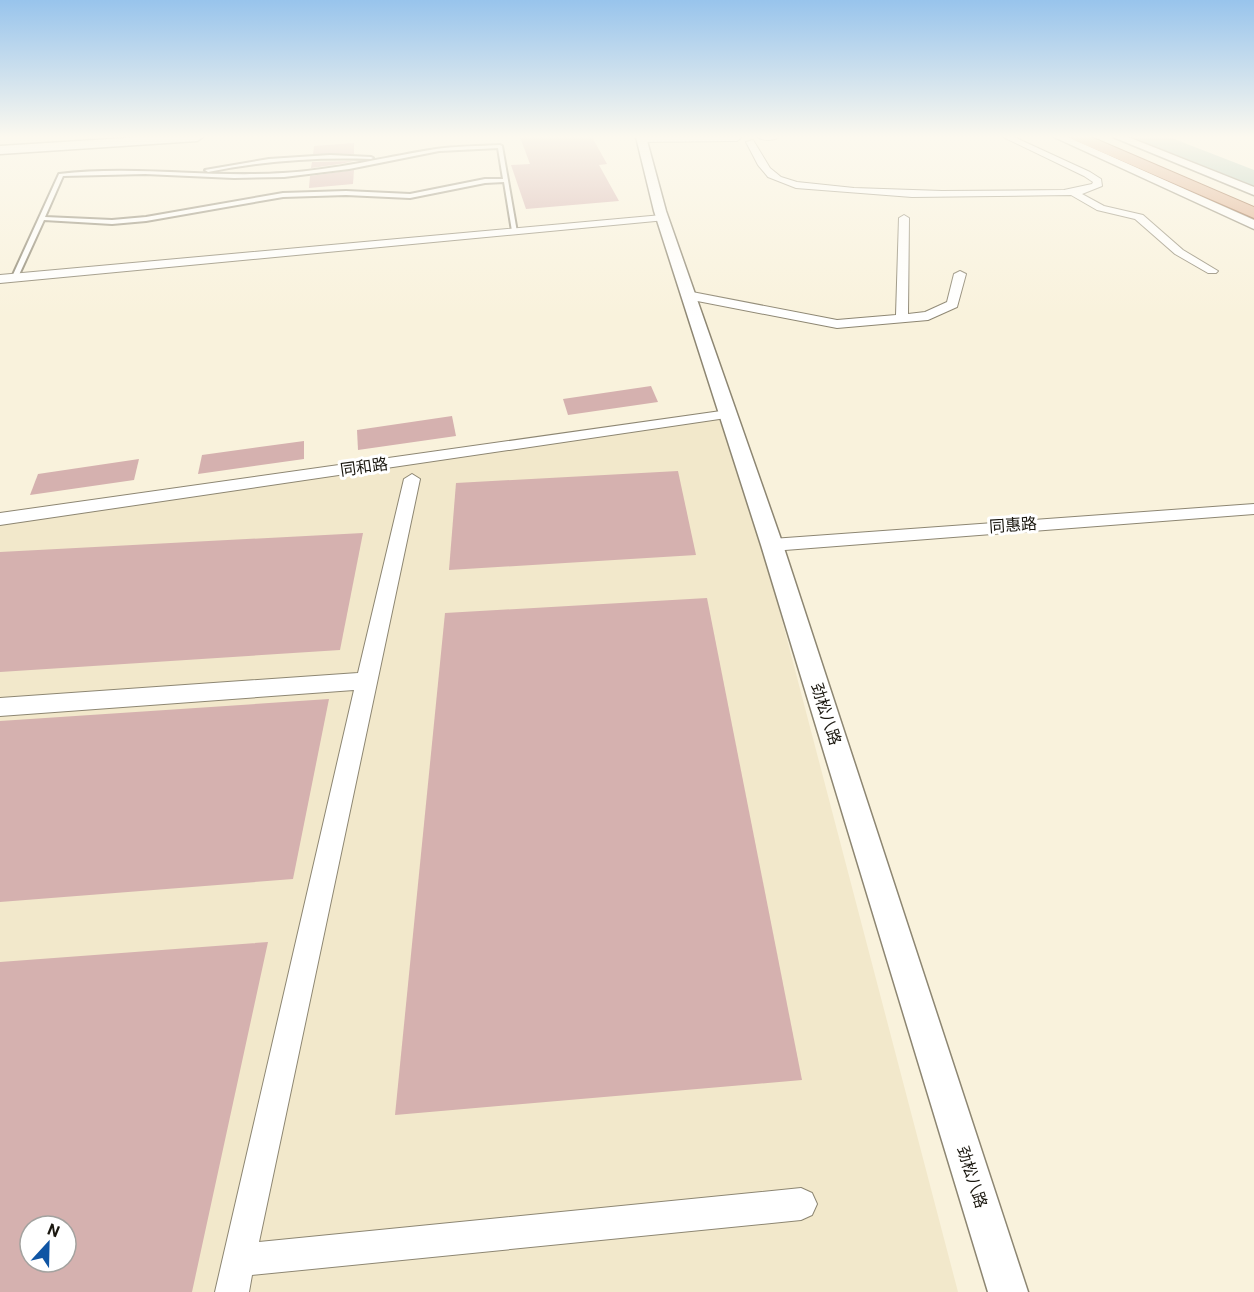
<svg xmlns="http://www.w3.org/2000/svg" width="1254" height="1292" viewBox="0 0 1254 1292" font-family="Roboto,'Noto Sans SC',sans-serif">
<rect width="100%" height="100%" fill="#f9f2dc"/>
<!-- built -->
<path fill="#f2e8cb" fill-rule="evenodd" d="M728 414 958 1292H0V520ZM30 1226H66V1262H30Z"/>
<!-- green -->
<polygon fill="#b1c9b9" points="1151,137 1169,137 1254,170 1254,186 1137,139"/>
<!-- building -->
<g fill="#d5b1af" fill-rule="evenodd">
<polygon points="520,137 592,137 607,164 599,165 619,201 526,209 511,165 530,164"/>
<polygon points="354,143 354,154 313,154 314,146"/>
<polygon points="354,161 340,164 311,168 312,162"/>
<polygon points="354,170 353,184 309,188 310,176"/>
<polygon points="651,386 658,402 568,415 563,399"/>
<polygon points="452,416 456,436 358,450 357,430"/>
<polygon points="304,441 304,459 198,474 202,455"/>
<polygon points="139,459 134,480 30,495 38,474"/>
<polygon points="678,471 696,555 449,570 456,483"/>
<polygon points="363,533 340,650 0,672 0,552"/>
<polygon points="707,598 802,1080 395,1115 445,613"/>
<polygon points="329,699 293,879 0,902 0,721"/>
<path d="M268 942 192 1292H0V962ZM30 1226H66V1262H30Z"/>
</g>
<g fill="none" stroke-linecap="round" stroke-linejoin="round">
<defs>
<g id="service">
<path d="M500 145 502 146 517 232 512 231 504 182 485 183 410 198 346 195 283 197 146 221 112 224 44 220 18 277 15 279 12 277 59 174C133 165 208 178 283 173 335 170 385 157 436 149 457 146 479 146 500 145ZM498 148 503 179H485L410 194 346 191 283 193 146 217 112 220 45 217 63 176 145 174 234 178 284 177 349 169 439 151Z"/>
<path d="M330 155 371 157 373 158 371 159C316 157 262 161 208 172L205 170 269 159Z"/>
</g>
<g id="minor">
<polygon points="642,137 741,137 741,138 737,141 639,142 639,138"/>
<path d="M758 137H778C774 141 762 141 758 137Z"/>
<polygon points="1003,137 1014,137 1090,172 1101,179 1102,186 1082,194 1104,206 1143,215 1183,250 1218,271 1216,273 1208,273 1175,254 1135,219 1097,210 1071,195 912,197 796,188 768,177 758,165 746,142 753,140 770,168 781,177 797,182 854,188 942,191 1064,190 1092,184 1093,182 1084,176"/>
<polygon points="662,215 667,218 666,220 0,283 0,275"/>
<polygon points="904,215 909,218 908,314 925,312 947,302 954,274 960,271 966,274 957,307 928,320 837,328 687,299 681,295 687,291 837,320 896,315 899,218"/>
<polygon points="728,410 733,411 735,414 733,417 0,525 0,513"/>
<polygon points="412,474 420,479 259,1242 801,1188 812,1193 817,1204 812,1215 801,1220 252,1275 249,1292 215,1292 354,690 0,716 0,698 358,673 404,479"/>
<polygon points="1254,504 1254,514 772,551 766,549 763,545 766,541 772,539"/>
</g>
<g id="tertiary">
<polygon points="636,137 646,137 666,211 783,545 1028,1292 988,1292 761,545 654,211"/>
<polygon points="1054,137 1068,137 1254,220 1254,229"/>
<polygon points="1113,137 1128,137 1254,187 1254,195"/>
</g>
<polygon id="secondary" points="142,137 203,137 197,141 0,154 0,146"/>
<polygon id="primary" points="1072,137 1091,137 1254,207 1254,218 1074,140"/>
</defs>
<!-- service casing -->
<use href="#service" stroke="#8d8672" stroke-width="4"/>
<!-- minor casing -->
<use href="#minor" stroke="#8d8672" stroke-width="2"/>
<!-- tertiary casing -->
<use href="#tertiary" stroke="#8d8672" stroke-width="3"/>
<!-- secondary casing -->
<use href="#secondary" stroke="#8d8672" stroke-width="3"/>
<!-- primary casing -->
<use href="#primary" stroke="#8a522a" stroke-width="2"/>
<!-- service -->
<use href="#service" fill="#fff" fill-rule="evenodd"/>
<!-- minor -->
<use href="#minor" fill="#fff" fill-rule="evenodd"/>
<!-- tertiary -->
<use href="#tertiary" fill="#fff" fill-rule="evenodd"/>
<!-- secondary -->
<use href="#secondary" fill="#fff" fill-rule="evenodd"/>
<!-- primary -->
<use href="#primary" fill="#da8" fill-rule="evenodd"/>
</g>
<!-- sky -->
<linearGradient id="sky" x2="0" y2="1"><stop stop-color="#98c4ec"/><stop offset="0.43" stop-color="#fcf9ef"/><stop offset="1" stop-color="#fcf9ef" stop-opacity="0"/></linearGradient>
<rect width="1254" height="318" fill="url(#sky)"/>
<g text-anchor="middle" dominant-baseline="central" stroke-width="6" stroke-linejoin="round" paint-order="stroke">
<!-- street labels -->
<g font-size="16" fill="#1a170f" stroke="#fff">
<text transform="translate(364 467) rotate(-8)">同和路</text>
<text transform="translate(1013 525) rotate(-4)">同惠路</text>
<text transform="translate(826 714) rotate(72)">劲松八路</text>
<text transform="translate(972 1177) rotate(72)">劲松八路</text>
</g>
</g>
<!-- north arrow -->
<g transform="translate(48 1244) rotate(22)"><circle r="28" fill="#ffffff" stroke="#a3a29f" stroke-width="1.5"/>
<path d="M0-4.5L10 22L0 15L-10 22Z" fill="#0f55a4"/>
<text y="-9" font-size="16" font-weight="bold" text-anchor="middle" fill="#1a170f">N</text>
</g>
</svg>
